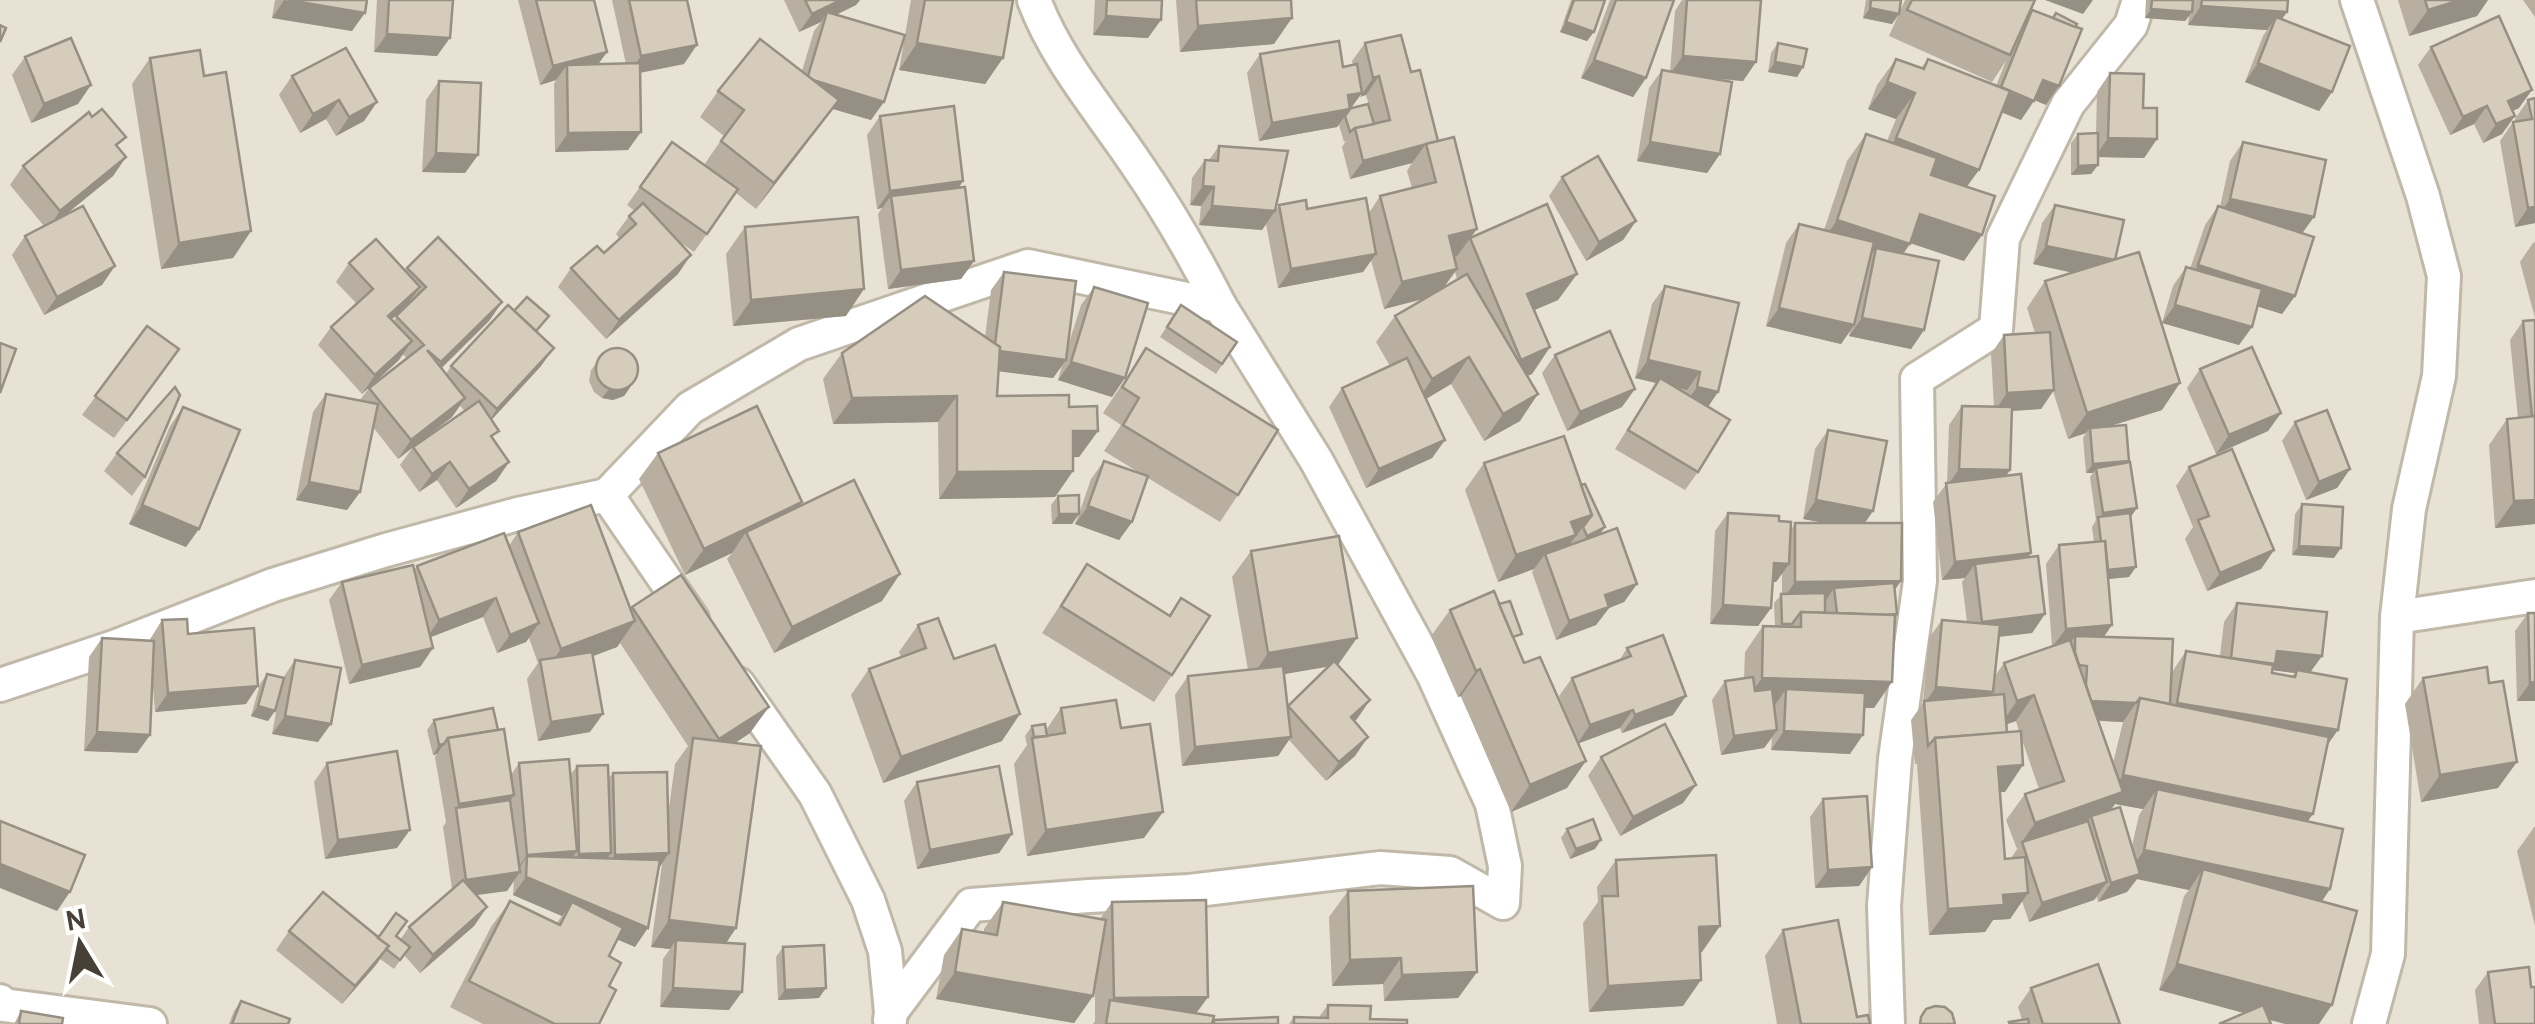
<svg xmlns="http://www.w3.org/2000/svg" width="2535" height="1024" viewBox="0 0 2535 1024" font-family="Overpass,sans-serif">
<rect width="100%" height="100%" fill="#f4f0e6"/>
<!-- residential -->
<rect fill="#e8e2d4" x="0" y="0" width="2535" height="1024"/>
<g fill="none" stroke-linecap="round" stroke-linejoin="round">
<defs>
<g id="street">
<path d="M1034 0C1057 61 1101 111 1137 165 1168 210 1195 257 1220 306"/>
<polyline points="2357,0 2423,196 2444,276 2439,376 2409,509 2397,617 2388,954 2369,1024"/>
<polyline points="607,495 692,619"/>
<polyline points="2397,617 2535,596"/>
<polyline points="738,684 815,794 868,900 885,951 891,1012 890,1020"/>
<polyline points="0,685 117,646 273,585 386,550 518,514 607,495 690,408 799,344 1028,266 1220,306 1316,460 1433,674 1492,804 1505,866 1503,903 1450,873 1380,868 1189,891 1089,896 971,905 891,1012"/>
<polyline points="0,1001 3,1005 150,1024"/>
<polyline points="1888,1024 1884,906 1895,759 1920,581 1917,379 1996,329 2003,238 2068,104 2131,25 2139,0"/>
</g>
</defs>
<!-- street casing -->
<use href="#street" stroke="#c0b8a8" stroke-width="38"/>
<!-- street -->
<use href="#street" stroke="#fff" stroke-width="32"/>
</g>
<!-- wall -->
<g fill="#b8afa1" fill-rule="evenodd">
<polygon points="275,0 367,0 352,31 272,18"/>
<polygon points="377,0 453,0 437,56 374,52"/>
<polygon points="518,0 594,0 607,52 598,64 626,64 612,0 687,0 684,64 640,73 628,150 555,152 554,84 556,80 540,85"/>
<polygon points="784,0 860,0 856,5 836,15 905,35 911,0 1013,0 1003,58 985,84 899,70 905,36 871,120 833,109 756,209 736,193 694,252 677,240 678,274 606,339 558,287 571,268 604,253 620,239 616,234 629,216 635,211 627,205 672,142 704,165 724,136 700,117 718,91 802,71 814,31 821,22 799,32"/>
<polygon points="1095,0 1162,0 1148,38 1093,35"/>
<polygon points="1176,0 1291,0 1274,44 1180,52"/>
<polygon points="1571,0 1605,0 1587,41 1560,32"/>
<polygon points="1610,0 1674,0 1646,78 1633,97 1581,78"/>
<polygon points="1682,0 1761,0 1756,62 1743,81 1709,78 1720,154 1707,173 1637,161 1649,88 1662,70 1670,71 1675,11"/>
<polygon points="1866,0 1901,0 1899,14 1892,24 1863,18"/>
<polygon points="1905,0 2035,0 2027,17 2032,10 2046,105 2034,100 2021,120 2001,112 1967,187 1964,261 1910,243 1903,254 1924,330 1911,349 1849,336 1850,331 1841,344 1766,326 1786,243 1799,224 1824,230 1847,161 1866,134 1887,141 1896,119 1868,109 1877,85 1896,59 1921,68 1928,59 1996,86 2006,61 1992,82 1889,36"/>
<polygon points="2146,0 2288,0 2287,12 2282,19 2332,92 2319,111 2245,82 2263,36 2267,30 2188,25 2189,16 2185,21 2145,18"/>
<polygon points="2398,0 2488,0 2477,16 2409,36"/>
<polygon points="2523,0 2535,0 2535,17"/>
<path d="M1365 43 1411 72 1438 141 1477 229 1471 237 1577 274 1558 300 1534 310 1550 347 1532 374 1527 376 1520 421 1484 441 1451 384 1426 399 1445 440 1432 458 1366 488 1329 407 1342 388 1390 366 1376 342 1395 316 1424 299 1384 309 1371 260 1363 272 1278 288 1266 224 1262 230 1199 225 1201 206 1190 205 1192 178 1205 160H1209L1219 146 1276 210 1279 205 1307 209 1369 213 1380 196 1412 188 1407 171 1412 163 1350 179 1342 147 1346 141 1344 142 1339 125 1337 127 1259 141 1247 73 1260 54 1343 67 1353 65 1352 61ZM1360 95H1366L1370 109 1351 108ZM1455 272 1457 279 1444 287Z"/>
<polygon points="1778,43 1803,67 1797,77 1768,72 1771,53"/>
<polygon points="2431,47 2519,108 2513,111 2502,134 2483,143 2474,124 2450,135 2418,65"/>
<polygon points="25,57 78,104 31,123 12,75"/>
<polygon points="150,58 204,76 251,231 233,258 161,269 132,84"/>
<polygon points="2110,73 2143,108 2157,139 2144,158 2098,157 2098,165 2091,174 2071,175 2071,143 2078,134 2096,133 2097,92"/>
<polygon points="292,76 377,102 364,121 336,136 326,119 300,133 279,95"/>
<polygon points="439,81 478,155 465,173 422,172 426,100"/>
<polygon points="2535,98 2535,223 2515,227 2500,141 2513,122 2515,122 2515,119 2528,100"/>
<polygon points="880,116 963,181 959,188 974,261 961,279 888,289 878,214 882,208 877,209 867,135"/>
<polygon points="2243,142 2303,233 2295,296 2282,314 2257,306 2252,327 2239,345 2162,323 2173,286 2186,267 2190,269 2205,225 2218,206 2220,207 2230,161"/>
<polygon points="118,148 126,157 113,176 62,217 102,285 44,315 12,255 25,236 44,226 10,185 23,166"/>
<polygon points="1562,177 1636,221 1623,240 1586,261 1549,196"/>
<path d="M2055 205 2115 260 2162 410 2108 427 2127 463 2131 518 2129 577 2108 579 2104 637 2172 672 2186 651 2220 656 2224 622 2237 603 2322 656 2310 672 2327 746 2308 821 2330 889 2244 1013 2159 990 2184 896 2189 890 2137 879 2127 892 2098 902 2097 897 2094 900 2029 922 2022 901 2010 919 1993 920 1985 932 1929 935 1917 764H1915L1911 720 1923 703 1929 638 1942 620 1967 622 1962 582 1965 578 1942 580 1933 502 1947 483 1949 425 1962 406 1994 407 1991 354 2004 335 2035 333 2027 308 2045 281 2073 273 2033 264 2042 223ZM2053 391 2068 439 2086 433 2083 438 2086 473H2093L2090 477 2096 520 2092 527 2094 542 2059 545 2046 564 2052 646 2004 663 1995 676 1999 637 2032 633 2045 614 2028 557 2006 476 2010 470 2012 411 2041 409ZM2273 670 2295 673 2292 676 2272 673ZM2016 721 2019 732 2007 733V724ZM2098 721 2123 722 2113 763ZM2021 737 2039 789 2025 794 2006 820 2017 849 2018 848 2011 858 2005 859 2000 792H2005ZM2115 804 2143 809 2139 815 2132 846 2110 810Z"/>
<polygon points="745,227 846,316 733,326 726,254"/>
<polygon points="2535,242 2535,318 2520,262 2533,243"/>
<path d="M349 263 405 270 407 268 502 302 489 321 442 368 446 374 451 366 514 311 549 316 537 332 541 366 492 419 493 440 509 462 496 481 456 508 437 480 419 492 400 465 413 447 398 459 373 427 360 492 347 510 296 500 313 412 326 394 360 400 369 388 407 358 402 354 399 360 362 394 318 345 331 327 356 303 336 282ZM410 302V303L393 321 392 320ZM460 406 465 411 417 444 452 417Z"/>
<polygon points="1004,272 1068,346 1081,305 1094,287 1112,397 1058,380 1062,366 1053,378 998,371 997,396 1069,407 1098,431 1079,457 1073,457 1073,471 1055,497 939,499 938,422 833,424 823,379 842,353 985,337 991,290"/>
<polygon points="1665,286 1718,392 1708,407 1698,472 1685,490 1615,449 1656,383 1635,378 1652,304"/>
<polygon points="1181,305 1237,342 1216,374 1160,337"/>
<polygon points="2535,320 2535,524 2495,528 2489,445 2507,419 2518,418 2510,340 2523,321"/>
<polygon points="147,326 166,368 114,438 82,415"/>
<polygon points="1146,348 1238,495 1220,522 1148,478 1132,522 1119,540 1075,524 1079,514 1072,524 1052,524 1051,505 1058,496 1079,514 1091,479 1104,461 1143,475 1104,451 1121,425 1103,413"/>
<polygon points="605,352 637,377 624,396 613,400 602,398 594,392 589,381 591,370"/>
<polygon points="1555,355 1622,407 1567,431 1542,373"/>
<polygon points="2200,369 2281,413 2268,431 2216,454 2187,388"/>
<polygon points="183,407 186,547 129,524 170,426"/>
<polygon points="2295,422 2350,469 2337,488 2306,500 2282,441"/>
<polygon points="1828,430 1873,511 1865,523 1895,590 1897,614 1894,617 1874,708 1864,708 1850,754 1771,750 1772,738 1764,748 1721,755 1712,700 1725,681 1744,678 1745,652 1763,626 1775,626 1774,603 1782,594 1782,573 1776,582 1773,582 1771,608 1758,626 1710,624 1715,531 1728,513 1779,521 1791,530 1795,523 1826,523 1803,519 1815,449"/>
<polygon points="117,453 145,477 132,496 104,471"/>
<polygon points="658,453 802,502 799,507 882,601 774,653 727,559 732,553 685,575 639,479"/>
<polygon points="1484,463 1600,534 1637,584 1624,602 1609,608 1596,625 1556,640 1532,572 1534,569 1498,582 1465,490"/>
<polygon points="2189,467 2274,550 2261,569 2207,591 2185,539 2193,527 2176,486"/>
<polygon points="2302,504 2334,558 2292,555 2295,514"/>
<polygon points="518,532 631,609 632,607 750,733 735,743 736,928 726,943 729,1010 660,1007 663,959 670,949 651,947 662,864 659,868 635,947 618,939 609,956 609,986 599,1024 483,1024 450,1007 491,927 510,901 556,924 562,916 513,895 514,881 507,891 477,895 487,907 474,926 420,973 404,955 394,969 380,959 342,1004 276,950 289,931 378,938 396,936 400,940 409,927 452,889 443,827 446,822 435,757 437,754 433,755 427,730 434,720 498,730 511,775 519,763 571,774 577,766 608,779 613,773 668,815 675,764 688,746 620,643 617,647 593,656 590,732 538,741 527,679 538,663 529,638 526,642 497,653 483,617 430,637 433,648 420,667 349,684 329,600 342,582 414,570 417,566 509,546"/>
<path d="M1251 551 1338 665 1370 700 1355 721V756L1326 781 1289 740 1278 756 1182 766 1175 695 1188 676 1248 670 1232 577ZM1328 666 1287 706 1284 674Z"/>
<polygon points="1087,564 1169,615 1181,598 1172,675 1154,702 1042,633"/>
<polygon points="1450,610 1516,643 1524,663 1570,724 1559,696 1572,678 1619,661 1627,648 1673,715 1622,733 1620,728 1578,743 1567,788 1511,812 1461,696 1458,697 1431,636"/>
<polygon points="2528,613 2535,613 2535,701 2517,701 2515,631"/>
<polygon points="162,620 188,634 246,704 155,712 152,675 150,735 137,753 84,751 89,657 102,638 149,641"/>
<polygon points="918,625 954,659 1002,741 883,783 851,695 869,669 901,657 899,652"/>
<polygon points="295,660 318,742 272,734 279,696 268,721 251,716 260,684 267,674 283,678"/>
<polygon points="2423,678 2489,683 2498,788 2421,802 2405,704"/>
<polygon points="1061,708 1121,728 1144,838 1027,856 1014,764 1027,745 1025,736 1032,726 1046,730"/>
<polygon points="1601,757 1683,803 1620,836 1588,776"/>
<polygon points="327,763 397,848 325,859 314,782"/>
<polygon points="917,782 1012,834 999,853 917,869 904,801"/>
<polygon points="1823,799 1872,867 1859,886 1815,888 1810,817"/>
<polygon points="2535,826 2535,926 2517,851"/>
<polygon points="1567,829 1595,849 1570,859 1561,838"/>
<polygon points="1616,860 1720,926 1700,952 1683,1006 1589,1012 1583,923 1598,902 1597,887"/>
<polygon points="1348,891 1477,972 1458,998 1384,1001 1383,984 1332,986 1329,917"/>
<polygon points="1003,902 1100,919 1112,902 1208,997 1196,1013 1213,1021 1278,1024 1093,1024 1095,1021 1095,984 1093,996 1074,1023 936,999 944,955 962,929 984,932 984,929"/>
<polygon points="1783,930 1857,1017 1870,1024 1777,1024 1765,956"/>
<polygon points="783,947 819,998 778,1000 776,957"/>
<polygon points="2488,972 2531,987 2535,1024 2479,1024 2475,990"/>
<polygon points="2031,988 2120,1024 2008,1024 2009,1022 2022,1020 2018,1007"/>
<polygon points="241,1001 288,1024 229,1024 234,1011"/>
<polygon points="1328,1005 1370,1019 1407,1024 1289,1024 1294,1017 1319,1017"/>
<polygon points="21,1011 62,1024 14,1024"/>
</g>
<!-- shaded-wall -->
<g fill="#968f83">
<polygon points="284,0 365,13 352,31 272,18"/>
<polygon points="841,0 860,0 856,5 825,20 827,12 821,22 799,32 812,14"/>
<polygon points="2045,0 2093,0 2083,14"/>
<polygon points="2460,0 2488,0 2477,16 2409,36 2428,10"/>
<polygon points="2201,6 2287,12 2274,30 2276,17 2267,30 2188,25"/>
<polygon points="1870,8 1899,14 1892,24 1863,18"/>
<polygon points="2151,9 2192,12 2185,21 2145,18"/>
<polygon points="1106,16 1161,20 1148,38 1093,35"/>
<polygon points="1292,18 1274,44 1180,52 1198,26"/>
<polygon points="1566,22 1594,32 1587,41 1560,32"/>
<polygon points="387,34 450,38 437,56 374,52"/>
<polygon points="917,43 1003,58 985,84 899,70"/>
<polygon points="697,45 684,64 628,75 641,56"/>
<polygon points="607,52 594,70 567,65 556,80 540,85 553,66"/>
<polygon points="1683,56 1756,62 1743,81 1670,74"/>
<polygon points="1594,60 1646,78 1633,97 1581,78"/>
<polygon points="1775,62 1803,67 1797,77 1768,72"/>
<polygon points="2258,63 2332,92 2319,111 2245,82"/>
<polygon points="1379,76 1366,95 1360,97 1373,78"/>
<polygon points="807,78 884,102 871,120 833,109 756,209 774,183"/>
<polygon points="2043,80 2059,86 2046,105 2030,98"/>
<polygon points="1887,82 1915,93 1896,119 1868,109"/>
<polygon points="91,85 78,104 31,123 44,104"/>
<polygon points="2000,89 2034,101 2021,120 1988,107"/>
<polygon points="2532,90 2519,108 2495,119 2508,101"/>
<polygon points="1362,93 1337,127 1259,141 1272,123 1348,95"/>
<polygon points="339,100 326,119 300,133 313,114"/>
<polygon points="377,102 364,121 336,136 349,117"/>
<polygon points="2487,106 2474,124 2450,135 2463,117"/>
<polygon points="2515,116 2502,134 2483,143 2496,124"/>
<polygon points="641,132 628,150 555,152 568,133"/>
<polygon points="1896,138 1979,170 1960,196 1878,165"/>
<polygon points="2108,138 2157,139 2144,158 2095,157"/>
<polygon points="1650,142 1720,154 1707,173 1637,161"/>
<polygon points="1425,145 1412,163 1350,179 1363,161"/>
<polygon points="436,153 478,155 465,173 422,172"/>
<polygon points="126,157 113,176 47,230 60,211"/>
<polygon points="2098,165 2091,174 2071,175 2078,166"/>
<polygon points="963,181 950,200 891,196 882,208 877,209 890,191"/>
<polygon points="1203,186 1214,187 1201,206 1190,205"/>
<polygon points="2230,199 2314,217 2301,235 2217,218"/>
<polygon points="1212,206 1275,211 1262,230 1199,225"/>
<polygon points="2535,207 2535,223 2515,227 2528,208"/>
<polygon points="1920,214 1982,235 1964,261 1901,240"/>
<polygon points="1837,220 1910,244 1891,271 1876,248 1866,262 1819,247"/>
<polygon points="1636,221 1623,240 1586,261 1599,242"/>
<polygon points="1477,229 1457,256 1431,262 1449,236"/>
<polygon points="251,231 233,258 161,269 179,243"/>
<polygon points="2046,246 2115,260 2102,279 2033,264"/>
<polygon points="1376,254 1363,272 1278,288 1291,269"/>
<polygon points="691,255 678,274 606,339 619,320"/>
<polygon points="974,261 961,279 888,289 901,270"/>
<polygon points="2198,265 2295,296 2282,314 2185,284"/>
<polygon points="115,266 102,285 44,315 57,297"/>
<polygon points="1457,269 1438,295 1384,309 1402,282"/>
<polygon points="1577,274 1558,300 1509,321 1527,294"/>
<polygon points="420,287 407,305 375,334 388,316"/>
<polygon points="864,289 846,316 733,326 751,300"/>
<polygon points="502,302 489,321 428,381 441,362"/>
<polygon points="2175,305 2252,327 2239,345 2162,323"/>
<polygon points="1779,308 1854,325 1841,344 1766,326"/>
<polygon points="1862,318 1924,330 1911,349 1849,336"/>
<polygon points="412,341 399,360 362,394 375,375"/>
<polygon points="1550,347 1532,374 1503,386 1521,360"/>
<polygon points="554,348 541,366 484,428 497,409"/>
<polygon points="994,350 1066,360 1053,378 981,369"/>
<polygon points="1469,357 1451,384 1414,406 1432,379"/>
<polygon points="1648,360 1700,372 1687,390 1635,378"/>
<polygon points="1071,362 1125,378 1112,397 1058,380"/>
<polygon points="2180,383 2162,410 2090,432 2090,428 2086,433 2068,439 2087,413"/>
<polygon points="631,386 624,396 613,400 602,398 609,389"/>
<polygon points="1697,387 1718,392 1705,411 1684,406"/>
<polygon points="1635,389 1622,407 1567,431 1580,412"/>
<polygon points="2054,390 2041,409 1994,412 2007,393"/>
<polygon points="1538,394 1520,421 1484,441 1503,414"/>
<polygon points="957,396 938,422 833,424 852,398"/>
<polygon points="465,398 452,417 398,459 411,440"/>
<polygon points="2281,413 2268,431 2216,454 2229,435"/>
<polygon points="1073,431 1098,431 1079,457 1054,458"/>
<polygon points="1445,440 1432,458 1366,488 1379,469"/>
<polygon points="2129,461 2122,470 2096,468 2093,473 2086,473 2093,464"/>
<polygon points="450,462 437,480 419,492 432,474"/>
<polygon points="509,462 496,481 456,508 469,489"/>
<polygon points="1959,469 2010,470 1997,489 1946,488"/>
<polygon points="2350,469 2337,488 2306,500 2319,482"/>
<polygon points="1073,471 1055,497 939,499 957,472"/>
<polygon points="309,482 360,492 347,510 296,500"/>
<polygon points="1816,500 1873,511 1860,529 1803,519"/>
<polygon points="2535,500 2535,524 2495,528 2514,501"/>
<polygon points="802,502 784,528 746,532 732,553 685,575 704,549"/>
<polygon points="142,505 199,529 186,547 129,524"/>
<polygon points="1088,506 1132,522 1119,540 1075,524"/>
<polygon points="2137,508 2130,518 2099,519 2103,513"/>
<polygon points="1059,514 1079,514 1072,524 1052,524"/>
<polygon points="1592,515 1557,561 1545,554 1534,569 1498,582 1516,555 1571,522"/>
<polygon points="1605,527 1598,537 1580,545 1587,536"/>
<polygon points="2299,546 2341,548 2334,558 2292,555"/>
<polygon points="2274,550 2261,569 2207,591 2220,573"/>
<polygon points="2031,553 2018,572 1975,564 1965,578 1942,580 1955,562"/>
<polygon points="1774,563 1789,564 1776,582 1761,582"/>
<polygon points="2136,567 2129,577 2098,580 2105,571"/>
<polygon points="900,574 882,601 774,653 792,627"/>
<polygon points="1901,581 1888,600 1834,588 1826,600 1782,601 1795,582"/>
<polygon points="1637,584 1624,602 1609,608 1596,625 1556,640 1569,621 1605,595"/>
<polygon points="496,598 483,617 426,639 439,620"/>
<polygon points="1723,605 1771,608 1758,626 1710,624"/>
<polygon points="2045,614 2032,633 1969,640 1982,622"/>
<polygon points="635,621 617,647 543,675 561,649"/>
<polygon points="539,623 526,642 497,653 510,635"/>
<polygon points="2112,625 2099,644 2075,636 2068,646 2052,647 2066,629"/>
<polygon points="1357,638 1338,665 1250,680 1268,653"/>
<polygon points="433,648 420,667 349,684 362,665"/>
<polygon points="2277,651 2322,656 2309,674 2297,670 2295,673 2271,670 2218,678"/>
<polygon points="1480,669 1461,696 1458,697 1476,671"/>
<polygon points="1762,678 1892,682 1874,708 1785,706 1786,689 1775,705 1743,704"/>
<polygon points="2535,682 2535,701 2517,701 2530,683"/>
<polygon points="258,686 246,704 155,712 168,693"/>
<polygon points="1936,687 1993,692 1980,711 1925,703"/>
<polygon points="2034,695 2016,721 1999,727 2017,701"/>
<polygon points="1686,696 1673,715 1622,733 1635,715"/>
<polygon points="1370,700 1357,719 1338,736 1351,717"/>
<polygon points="2085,701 2136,703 2123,722 2072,719"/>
<polygon points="2177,703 2338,730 2319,757 2158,729"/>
<polygon points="258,706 275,711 268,721 251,716"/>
<polygon points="769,707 750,733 701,765 719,739"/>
<polygon points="1633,710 1620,728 1577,744 1590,725"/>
<polygon points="603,714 590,732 538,741 551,722"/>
<polygon points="1020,714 1002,741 883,783 901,757"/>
<polygon points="285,716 331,724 318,742 272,734"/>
<polygon points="1777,730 1764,748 1721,755 1734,736"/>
<polygon points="1784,731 1863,735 1850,754 1771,750"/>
<polygon points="97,732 150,735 137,753 84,751"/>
<polygon points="1291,737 1278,756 1182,766 1195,747"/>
<polygon points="1368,737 1355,756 1326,781 1339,762"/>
<polygon points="444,744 437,754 433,755 439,745"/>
<polygon points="1586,761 1567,788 1511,812 1530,785"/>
<polygon points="2517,762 2498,788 2421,802 2440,775"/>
<polygon points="2023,765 2005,792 1979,793 1998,767"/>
<polygon points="2123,775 2313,814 2294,840 2157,789 2143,809 2115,804 2104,819 2091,816 2084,826 2022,842 2017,849 2035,823 2107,798"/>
<polygon points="1696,785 1683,803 1620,836 1633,817"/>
<polygon points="514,795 501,814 456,809 459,804"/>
<polygon points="1163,812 1144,838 1027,856 1046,830"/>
<polygon points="410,830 397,848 325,859 338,840"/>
<polygon points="1012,834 999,853 917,869 930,850"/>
<polygon points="1601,840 1595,849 1570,859 1576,849"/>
<polygon points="2144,850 2330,889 2312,916 2203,869 2189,890 2137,879 2127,892 2098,902 2111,883 2126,877"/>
<polygon points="577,851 564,869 527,856 516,873 520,872 507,891 453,898 466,880 514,873 527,855"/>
<polygon points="611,853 598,872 566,872 579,854"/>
<polygon points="669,853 656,872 602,874 615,855"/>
<polygon points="0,864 70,892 57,911 0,888"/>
<polygon points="1872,867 1859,886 1815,888 1828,870"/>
<polygon points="526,877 648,928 635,947 564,917 572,902 562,916 513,895"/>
<polygon points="2107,882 2094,900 2029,922 2042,903"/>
<polygon points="2028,893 2010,919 1993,920 1985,932 1929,935 1948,909 2003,895"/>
<polygon points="487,907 474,926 420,973 433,955"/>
<polygon points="669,920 736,928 718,955 676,940 670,949 651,947"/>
<polygon points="1720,926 1702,952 1680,953 1699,927"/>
<polygon points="389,946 376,965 342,1004 355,986"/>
<polygon points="1401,958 1383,984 1332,986 1350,960"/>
<polygon points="2177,964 2332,1005 2319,1024 2285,1024 2159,990"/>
<polygon points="955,972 1093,996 1074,1023 936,999"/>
<polygon points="1477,972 1458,998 1384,1001 1402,975"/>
<polygon points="1701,980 1683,1006 1589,1012 1608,986"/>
<polygon points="673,988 742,992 729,1010 660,1007"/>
<polygon points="826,988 819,998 778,1000 785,990"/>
<polygon points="1208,997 1189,1023 1109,1005 1114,998"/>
</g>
<!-- building -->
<g fill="#d6ccbb" stroke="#968f83" stroke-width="2.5">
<polygon points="288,0 367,0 365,13"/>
<polygon points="389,0 453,0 450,38 387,34"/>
<polygon points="536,0 594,0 607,52 553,66"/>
<polygon points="629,0 687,0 697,45 641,56"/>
<polygon points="805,0 841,0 812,14"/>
<polygon points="925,0 1013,0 1003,58 917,43"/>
<polygon points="1107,0 1162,0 1161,20 1106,16"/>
<polygon points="1196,0 1291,0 1292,18 1198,26"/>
<polygon points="1574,0 1605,0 1594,32 1566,22"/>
<polygon points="1616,0 1674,0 1646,78 1594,60"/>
<polygon points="1687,0 1761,0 1756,62 1683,56"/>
<polygon points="1871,0 1901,0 1899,14 1870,8"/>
<polygon points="1912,0 2035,0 2010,55 1907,10"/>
<polygon points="2152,0 2193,0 2192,12 2151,9"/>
<polygon points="2202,0 2288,0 2287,12 2201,6"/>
<polygon points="2425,0 2460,0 2428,10"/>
<polygon points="2032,10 2082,29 2059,86 2043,80 2034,101 2001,87"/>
<polygon points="827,12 905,35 884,102 813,80 808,76"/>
<polygon points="2056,13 2077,24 2075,27 2053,18"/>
<polygon points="2499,16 2532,90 2508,101 2515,116 2496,124 2487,106 2463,117 2431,47"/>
<polygon points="2276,17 2350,46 2332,92 2258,63"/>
<polygon points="0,25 6,28 0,42"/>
<polygon points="1401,35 1411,72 1420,70 1438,141 1363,161 1355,128 1390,120 1379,76 1373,78 1365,43"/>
<polygon points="71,38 91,85 44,104 25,57"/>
<polygon points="760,39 839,100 774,183 721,141 744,110 718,91"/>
<polygon points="1339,41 1343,67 1357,64 1362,93 1348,95 1350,109 1272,123 1260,54"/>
<polygon points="1778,43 1807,49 1803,67 1775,62"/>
<polygon points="346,48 377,102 349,117 339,100 313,114 292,76"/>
<polygon points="200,50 204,76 226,72 251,231 179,243 150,58"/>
<polygon points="1896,59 1924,69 1928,59 2010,91 1979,170 1896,138 1915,93 1887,82"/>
<polygon points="640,63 641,132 568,133 567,65"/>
<polygon points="1662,70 1732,82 1720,154 1650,142"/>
<polygon points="2110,73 2144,74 2143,108 2157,108 2157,139 2108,138"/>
<polygon points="439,81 481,83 478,155 436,153"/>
<polygon points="2535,98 2535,207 2528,208 2513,122 2532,119 2528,100"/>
<polygon points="1368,104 1374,124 1355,128 1350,132 1345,116 1350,109 1348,109"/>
<polygon points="954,106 963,181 890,191 880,116"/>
<polygon points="102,109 126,137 116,145 126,157 60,211 23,166 89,112 92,117"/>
<polygon points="2098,133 2098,165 2078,166 2078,134"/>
<polygon points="1866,134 1937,158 1931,175 1995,196 1982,235 1920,214 1910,244 1837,220"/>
<polygon points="1454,137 1477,229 1449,236 1457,269 1402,282 1380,196 1436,182 1426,144"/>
<polygon points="672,142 738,189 707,234 640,187"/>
<polygon points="2243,142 2326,160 2314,217 2230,199"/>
<polygon points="1219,146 1288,151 1275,211 1212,206 1214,187 1203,186 1205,160 1218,161"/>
<polygon points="1598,156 1636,221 1599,242 1562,177"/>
<polygon points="965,187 974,261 901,270 891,196"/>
<polygon points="1366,198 1376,254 1291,269 1279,205 1306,200 1307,209"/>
<polygon points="643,203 691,255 619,320 571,268 597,246 604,253 636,224 629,216"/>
<polygon points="1547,204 1577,274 1527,294 1550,347 1521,360 1470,238"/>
<polygon points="2055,205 2124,220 2115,260 2046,246"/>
<polygon points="83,206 115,266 57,297 25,236"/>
<polygon points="2218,206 2314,237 2295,296 2198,265"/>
<polygon points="858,217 864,289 751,300 745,227"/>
<polygon points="1799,224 1874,242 1854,325 1779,308"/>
<polygon points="438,237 502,302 441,362 427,350 465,398 411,440 369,388 424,345 396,316 426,287 407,268"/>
<polygon points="376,239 420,287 388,316 412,341 375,375 331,327 373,289 349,263"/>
<polygon points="1876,248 1939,261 1924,330 1862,318"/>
<polygon points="2139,252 2180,383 2087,413 2045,281"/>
<polygon points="2186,267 2262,289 2252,327 2175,305"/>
<polygon points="1004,272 1076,281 1066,360 999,351 1000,347 995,344"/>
<polygon points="1467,274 1538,394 1503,414 1469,357 1432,379 1395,316"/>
<polygon points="1665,286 1739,303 1718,392 1697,387 1700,372 1648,360"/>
<polygon points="1094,287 1148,303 1125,378 1071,362"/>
<polygon points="925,296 1000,347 997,396 1069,395 1069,407 1097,406 1098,431 1073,431 1073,471 957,472 957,396 852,398 842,353"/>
<polygon points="527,297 549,316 536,331 514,311"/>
<polygon points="508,305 554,348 497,409 451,366"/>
<polygon points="1181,305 1237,342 1222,364 1167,327"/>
<polygon points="2535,320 2535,416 2532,416 2523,321"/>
<polygon points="147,326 179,349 127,420 95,396"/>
<polygon points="1610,331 1635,389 1580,412 1555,355"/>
<polygon points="2050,332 2054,390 2007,393 2004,335"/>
<polygon points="0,343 16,349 0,393"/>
<polygon points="2252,347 2281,413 2229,435 2200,369"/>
<circle cx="617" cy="369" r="21"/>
<polygon points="1146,348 1278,430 1238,495 1123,425 1139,398 1122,387"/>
<polygon points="1407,358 1445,440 1379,469 1342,388"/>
<polygon points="1660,378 1730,420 1698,472 1628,430"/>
<polygon points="175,387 180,395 145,477 117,453"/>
<polygon points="326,394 378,404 360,492 309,482"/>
<polygon points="479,401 499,431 491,436 509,462 469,489 450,462 432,474 413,447"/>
<polygon points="757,406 802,502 704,549 658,453"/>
<polygon points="1962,406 2012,407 2010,470 1959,469"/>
<polygon points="183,407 240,430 199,529 142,505"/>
<polygon points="2327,410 2350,469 2319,482 2295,422"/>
<polygon points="2535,416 2535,500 2514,501 2507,419"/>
<polygon points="2126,425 2129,461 2093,464 2090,428"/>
<polygon points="1828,430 1887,441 1873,511 1816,500"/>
<polygon points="1564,436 1592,515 1571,522 1576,535 1516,555 1484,463"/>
<polygon points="2232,449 2274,550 2220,573 2198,520 2209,516 2189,467"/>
<polygon points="1104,461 1148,476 1132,522 1088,506"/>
<polygon points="2130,462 2137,508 2103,513 2096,468"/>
<polygon points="2021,474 2031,553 1955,562 1946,483"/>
<polygon points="854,480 900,574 792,627 746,532"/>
<polygon points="1585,484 1605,527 1587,536 1583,527 1592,515 1581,485"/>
<polygon points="1079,495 1079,514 1059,514 1058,496"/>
<polygon points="2302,504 2343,507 2341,548 2299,546"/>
<polygon points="591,505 635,621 561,649 518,532"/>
<polygon points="1728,513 1779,516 1779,521 1791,522 1789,564 1774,563 1771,608 1723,605"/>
<polygon points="2130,513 2136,567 2108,570 2105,541 2101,542 2098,517"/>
<polygon points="1795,523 1902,523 1901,581 1795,582"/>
<polygon points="1617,528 1637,584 1605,595 1609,607 1569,621 1545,554"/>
<polygon points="504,533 539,623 510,635 496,598 439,620 417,566"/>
<polygon points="1339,536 1357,638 1268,653 1251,551"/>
<polygon points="2105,541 2112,625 2066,629 2059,545"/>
<polygon points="2038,556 2045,614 1982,622 1975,564"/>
<polygon points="1087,564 1170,616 1181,598 1210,616 1172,675 1061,606"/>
<polygon points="413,565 433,648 362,665 342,582"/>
<polygon points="681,575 769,707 719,739 632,607"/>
<polygon points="1894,583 1897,614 1884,615 1837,613 1834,588"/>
<polygon points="1494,591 1524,663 1540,657 1586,761 1530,785 1480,669 1476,671 1450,610"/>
<polygon points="1825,593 1825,613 1801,612 1792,624 1782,624 1781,594"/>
<polygon points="1510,601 1522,634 1513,637 1499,604"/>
<polygon points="2237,603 2327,612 2322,656 2277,651 2275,664 2231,658"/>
<polygon points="1801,612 1895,615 1892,682 1762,678 1763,626 1801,627"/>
<polygon points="2528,613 2535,613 2535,682 2530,683"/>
<polygon points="938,618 954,659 995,645 1020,714 901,757 869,669 926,648 918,625"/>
<polygon points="187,619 188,634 254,628 258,686 168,693 162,620"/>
<polygon points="1942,620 2000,625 1993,692 1936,687"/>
<polygon points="1663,635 1686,696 1635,715 1633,710 1590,725 1572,678 1631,656 1627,648"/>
<polygon points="2075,636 2173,639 2170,704 2140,698 2136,703 2091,701 2086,685 2087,666 2079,665 2075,652"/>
<polygon points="102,638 154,641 150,735 97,732"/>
<polygon points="2070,640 2123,792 2035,823 2025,794 2064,781 2034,695 2017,701 2004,663"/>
<polygon points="2186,651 2273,665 2272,673 2295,677 2297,670 2347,679 2338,730 2177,703"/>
<polygon points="592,652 603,714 551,722 540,660"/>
<polygon points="295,660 341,668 331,724 285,716"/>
<polygon points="1334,661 1370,700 1351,717 1368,737 1339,762 1288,706"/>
<polygon points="1283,666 1291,737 1195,747 1188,676"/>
<polygon points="2487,667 2489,683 2503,681 2517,762 2440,775 2423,678"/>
<polygon points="267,674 284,678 275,711 258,706"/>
<polygon points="1753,677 1755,691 1772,689 1777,730 1734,736 1725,681"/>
<polygon points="1786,689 1865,693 1863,735 1784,731"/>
<polygon points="2004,694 2007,733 1935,738 1928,746 1924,701"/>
<polygon points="2140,698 2329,737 2313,814 2123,775"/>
<polygon points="1116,700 1121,728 1150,724 1163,812 1046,830 1032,738 1065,733 1061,708"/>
<polygon points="493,708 498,730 448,738 444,744 439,745 434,720"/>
<polygon points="1045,724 1047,736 1034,737 1032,726"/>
<polygon points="1665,724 1696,785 1633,817 1601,757"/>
<polygon points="504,729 514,795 459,804 448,738"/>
<polygon points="2021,731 2023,765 1998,767 2005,859 2025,857 2028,893 2003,895 2004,905 1948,909 1935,738"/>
<polygon points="693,738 761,746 736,928 669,920"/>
<polygon points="397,751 410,830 338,840 327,763"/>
<polygon points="569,759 577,851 527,855 519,763"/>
<polygon points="608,765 611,853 579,854 577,766"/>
<polygon points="999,766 1012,834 930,850 917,782"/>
<polygon points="667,772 669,853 615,855 613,773"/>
<polygon points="2157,789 2343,829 2330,889 2144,850"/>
<polygon points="1867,796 1872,867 1828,870 1823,799"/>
<polygon points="510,800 520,872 466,880 456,808"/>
<polygon points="2120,807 2140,874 2111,883 2091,816"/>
<polygon points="1593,819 1601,840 1576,849 1567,829"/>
<polygon points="0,821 85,855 70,892 0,864"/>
<polygon points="2088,821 2107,882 2042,903 2022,842"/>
<polygon points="1716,855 1720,926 1699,927 1701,980 1608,986 1602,896 1618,896 1616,860"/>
<polygon points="527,856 660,860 648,928 526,877"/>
<polygon points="2203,869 2357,911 2332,1005 2177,964"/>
<polygon points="463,880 487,907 433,955 409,927"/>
<polygon points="1473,886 1477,972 1402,975 1401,958 1350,960 1348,891"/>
<polygon points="323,892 389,946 355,986 289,931"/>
<polygon points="1206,900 1208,997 1114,998 1112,902"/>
<polygon points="510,901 560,925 572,902 623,928 609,956 621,963 609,986 616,990 599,1024 555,1024 469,981"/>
<polygon points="1003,902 1106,920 1093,996 955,972 962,929 997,935"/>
<polygon points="396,913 407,921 396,936 410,947 400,960 386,949 389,946 378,938"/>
<polygon points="1838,920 1857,1017 1868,1015 1870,1024 1801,1024 1783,930"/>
<polygon points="676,940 745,944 742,992 673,988"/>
<polygon points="824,945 826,988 785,990 783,947"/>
<polygon points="2098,964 2120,1024 2043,1024 2031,988"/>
<polygon points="2529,967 2531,987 2535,987 2535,1024 2495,1024 2488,972"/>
<polygon points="1110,1000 1214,1016 1212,1024 1106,1024"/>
<polygon points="241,1001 290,1019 288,1024 232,1024"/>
<polygon points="1328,1005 1371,1006 1370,1019 1407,1020 1407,1024 1294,1024 1294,1017 1328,1018"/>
<polygon points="2263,1005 2271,1024 2219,1024"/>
<polygon points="1935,1006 1945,1007 1952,1013 1955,1024 1920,1024 1921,1017 1926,1009"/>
<polygon points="21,1011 63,1018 62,1024 19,1024"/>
<polygon points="1278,1017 1278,1024 1214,1024 1214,1020"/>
<polygon points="2028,1019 2029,1024 2010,1024 2009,1022"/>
</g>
<!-- north arrow -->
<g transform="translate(80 944) rotate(350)" stroke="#ffffff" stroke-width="8" paint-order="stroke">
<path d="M0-8L18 38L0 25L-18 38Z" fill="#474035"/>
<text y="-15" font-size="28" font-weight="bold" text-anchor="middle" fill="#474035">N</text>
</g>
</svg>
